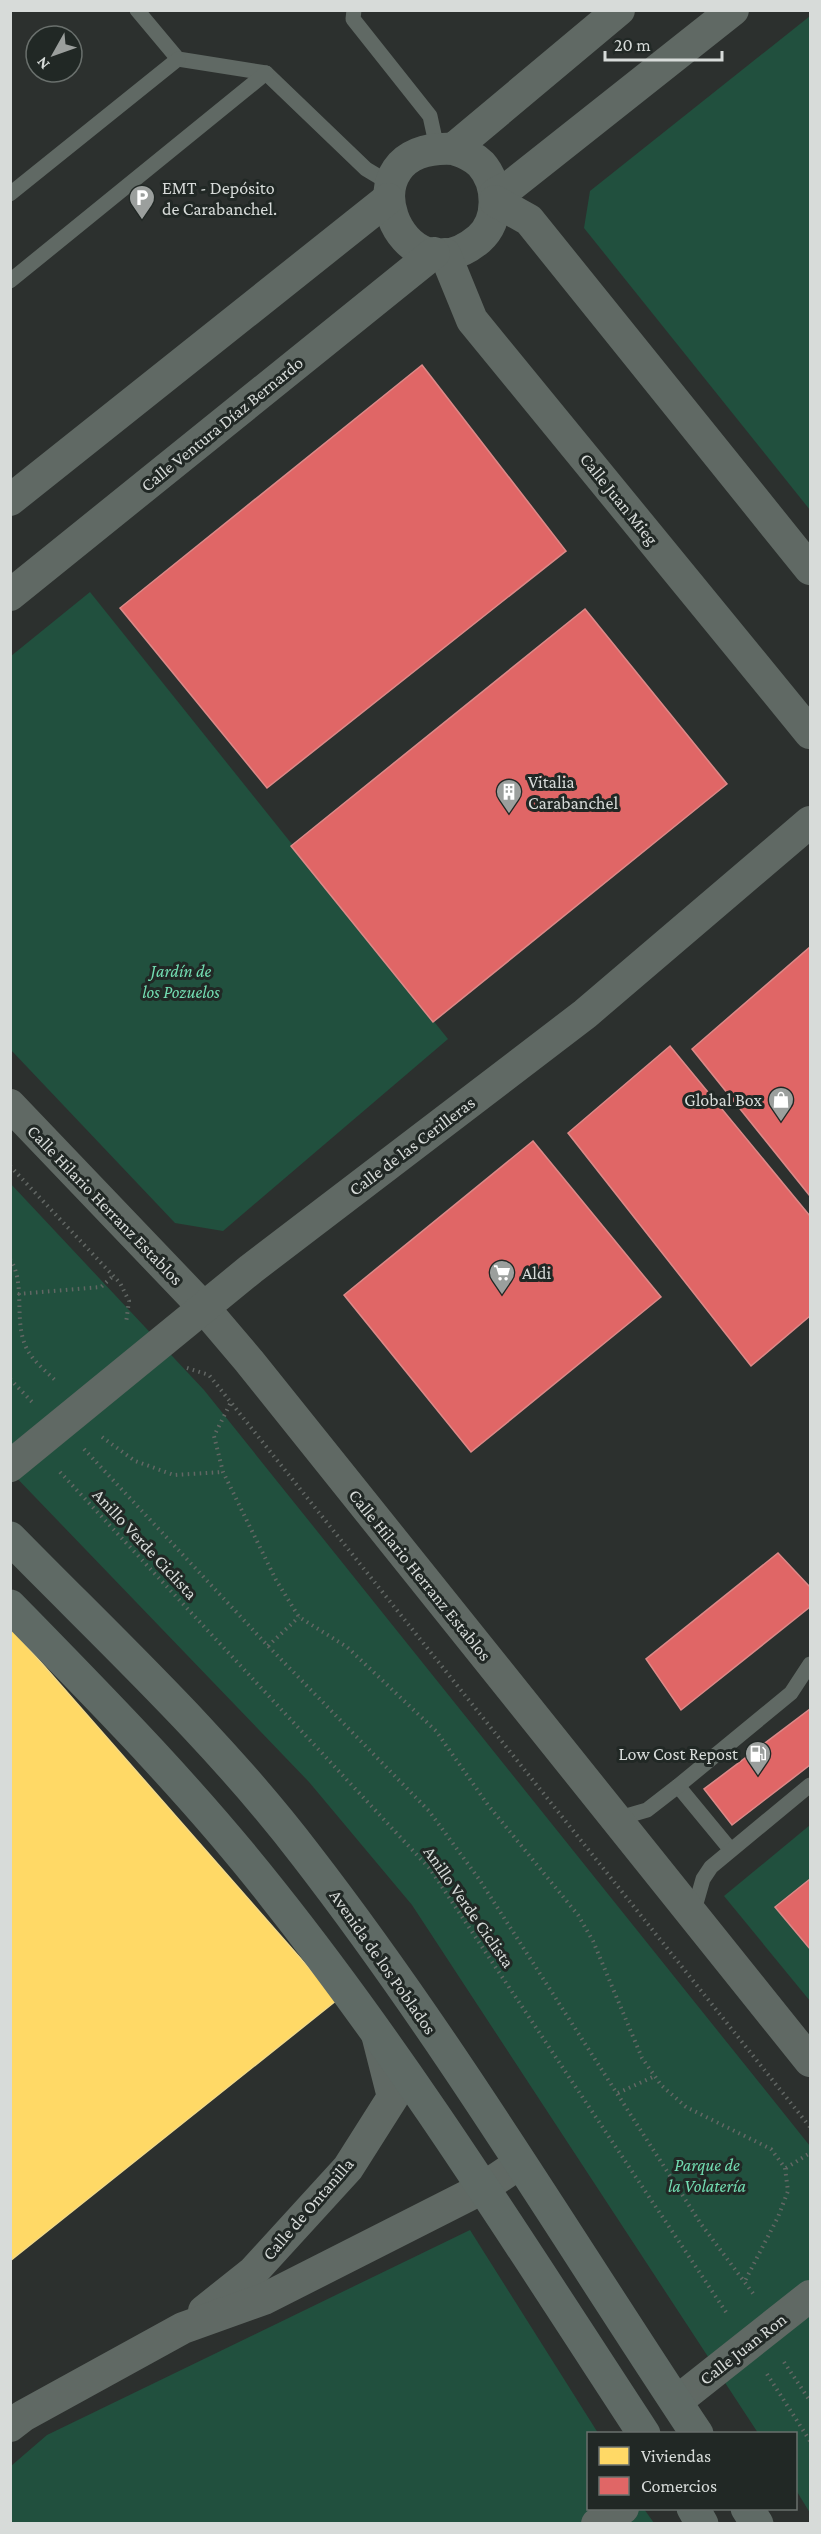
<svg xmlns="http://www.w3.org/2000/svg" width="821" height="2534" viewBox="0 0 821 2534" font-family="'Crimson Pro',serif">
<rect width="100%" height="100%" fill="#2c302e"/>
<!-- green -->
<g fill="#21503e">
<polygon points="810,16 810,510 584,228 590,191"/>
<polygon points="90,592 448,1039 223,1231 175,1223 11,1050 11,656"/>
<polygon points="10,1183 204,1390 810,2146 810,2513 796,2490 796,2434 758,2433 412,1905 309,1782 11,1472"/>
<polygon points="810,1825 810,2001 724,1896"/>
<polygon points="470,2230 598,2433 588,2434 588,2508 644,2509 654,2523 11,2524 11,2466 47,2435"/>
</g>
<!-- homes -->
<polygon fill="#ffd966" stroke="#f3da88" stroke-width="1.5" points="10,1627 337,2000 10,2261"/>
<!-- shops -->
<g fill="#e06666" stroke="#dd8988" stroke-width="1.5">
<polygon points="422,365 566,551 267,788 120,608"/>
<polygon points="585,609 727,784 433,1022 291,846"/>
<polygon points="810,947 810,1196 692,1049"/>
<polygon points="670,1046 810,1216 810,1316 751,1366 568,1133"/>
<polygon points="533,1141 661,1297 471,1452 344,1295"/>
<polygon points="778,1553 810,1587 810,1607 681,1710 646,1659"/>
<polygon points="810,1709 810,1765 732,1825 704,1789"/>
<polygon points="810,1879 810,1949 775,1907"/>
</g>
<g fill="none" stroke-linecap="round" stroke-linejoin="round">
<!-- path -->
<g stroke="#626764" stroke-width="4" stroke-dasharray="1.5 4.5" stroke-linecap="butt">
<polyline points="10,1166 120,1283 129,1301 126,1323"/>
<path d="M10 1259C27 1285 12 1323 28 1351 34 1362 48 1373 57 1382"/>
<polyline points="18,1294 101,1287 113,1276"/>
<polyline points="187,1368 209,1375 810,2127"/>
<polyline points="10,1379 33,1403"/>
<polyline points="230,1404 214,1436 223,1472 276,1580 299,1617 347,1647 436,1731 488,1805 578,1915 593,1941 642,2058 661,2085 686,2107 771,2149 785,2168 788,2191 778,2217 745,2281"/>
<polyline points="102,1437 135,1461 174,1475 223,1472"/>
<polyline points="84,1449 268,1646 429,1811 479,1879 701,2224 755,2296"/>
<polyline points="60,1472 430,1869 728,2315"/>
<polyline points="268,1646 299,1617"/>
<polyline points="618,2093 655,2076"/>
<polyline points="786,2168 810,2153"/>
<polyline points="784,2362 810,2401"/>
<polyline points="767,2374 810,2441"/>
</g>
<!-- lane -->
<g stroke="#606964" stroke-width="15">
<polyline points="137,10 178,59 266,73 366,169 391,184"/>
<polyline points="354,10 353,19 430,116 437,148"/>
<polyline points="10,194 178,59"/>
<polyline points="10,281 266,73"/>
<polyline points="678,1786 730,1849"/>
<polyline points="616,1819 647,1810 678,1786 791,1693 810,1664"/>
<polyline points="693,1914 703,1879 711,1867 810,1785"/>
</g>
<!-- street -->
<g stroke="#606964" stroke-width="32">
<path d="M453 149C463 152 473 156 481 164 499 184 500 221 479 239 400 306 337 143 453 149L619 10"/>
<polyline points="495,194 512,185 733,10"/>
<polyline points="495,201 529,220 810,569"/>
<polyline points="445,254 472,320 810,733"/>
<polyline points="10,500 388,199"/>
<polyline points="10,595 434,253"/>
<polyline points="10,1105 204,1308 249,1361 810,2061"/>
<polyline points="10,1466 251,1269 585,1014 810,822"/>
<polyline points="204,2311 253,2272 348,2168 393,2097 377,2034"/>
<polyline points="676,2402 810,2296"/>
<polyline points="10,2426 23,2416 183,2328 264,2299 483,2188 520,2163"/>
<polyline points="597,2524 623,2508"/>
</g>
<!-- primary -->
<g stroke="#5f6a65" stroke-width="33">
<path d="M10 1538C111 1641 218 1740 305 1854 448 2039 568 2240 697 2434"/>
<path d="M10 1606C101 1699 192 1791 272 1893 408 2064 524 2251 644 2434"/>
<polyline points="693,2508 702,2524"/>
<polyline points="747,2508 757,2524"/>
</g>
</g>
<!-- icons -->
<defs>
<symbol id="parking-pin" viewBox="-11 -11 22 30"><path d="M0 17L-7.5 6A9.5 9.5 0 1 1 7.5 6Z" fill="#9b9f9d" stroke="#212825"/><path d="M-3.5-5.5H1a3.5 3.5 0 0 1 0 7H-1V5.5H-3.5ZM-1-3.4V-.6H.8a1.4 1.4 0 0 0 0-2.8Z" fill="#fff"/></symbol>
<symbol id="building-pin" viewBox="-11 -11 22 30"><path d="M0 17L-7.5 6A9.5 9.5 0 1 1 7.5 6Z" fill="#9b9f9d" stroke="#212825"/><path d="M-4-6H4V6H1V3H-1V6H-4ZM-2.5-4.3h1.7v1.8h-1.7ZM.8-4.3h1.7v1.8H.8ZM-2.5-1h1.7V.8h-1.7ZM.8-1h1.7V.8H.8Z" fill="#fff"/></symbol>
<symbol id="shop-pin" viewBox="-11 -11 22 30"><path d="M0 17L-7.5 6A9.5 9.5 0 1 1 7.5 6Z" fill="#9b9f9d" stroke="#212825"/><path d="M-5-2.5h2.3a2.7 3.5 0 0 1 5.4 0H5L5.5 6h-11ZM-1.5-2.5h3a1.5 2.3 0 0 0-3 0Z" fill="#fff"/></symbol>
<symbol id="supermarket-pin" viewBox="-11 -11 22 30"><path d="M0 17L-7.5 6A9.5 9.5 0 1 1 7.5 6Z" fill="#9b9f9d" stroke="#212825"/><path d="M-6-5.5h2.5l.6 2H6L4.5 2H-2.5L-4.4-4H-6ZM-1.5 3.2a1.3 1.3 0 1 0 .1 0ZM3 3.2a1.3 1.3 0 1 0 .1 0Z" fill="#fff"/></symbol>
<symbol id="fuel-pin" viewBox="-11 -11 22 30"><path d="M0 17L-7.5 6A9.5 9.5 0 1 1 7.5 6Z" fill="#9b9f9d" stroke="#212825"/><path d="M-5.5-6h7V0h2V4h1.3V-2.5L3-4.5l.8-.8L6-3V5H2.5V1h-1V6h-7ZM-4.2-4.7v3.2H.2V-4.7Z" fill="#fff"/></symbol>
</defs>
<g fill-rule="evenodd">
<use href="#parking-pin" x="127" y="183" width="30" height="40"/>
<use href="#building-pin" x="494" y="777" width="30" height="40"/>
<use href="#shop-pin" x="766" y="1085" width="30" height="40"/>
<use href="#supermarket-pin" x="487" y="1258" width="30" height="40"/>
<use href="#fuel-pin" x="743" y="1739" width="30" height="40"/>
</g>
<g text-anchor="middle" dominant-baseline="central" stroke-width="6" stroke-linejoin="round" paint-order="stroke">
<!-- poi labels -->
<g font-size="18" fill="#d7dbd9" stroke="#212825" text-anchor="start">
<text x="162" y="188">EMT - Depósito<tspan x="162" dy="21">de Carabanchel.</tspan></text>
<text x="528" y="782">Vitalia<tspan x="528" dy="21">Carabanchel</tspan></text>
<text x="762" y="1100" text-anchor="end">Global Box</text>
<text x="522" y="1273">Aldi</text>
<text x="738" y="1754" text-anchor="end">Low Cost Repost</text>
</g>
<!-- street labels -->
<g font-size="18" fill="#d7dbd9" stroke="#212825">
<text transform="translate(222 424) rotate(-39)">Calle Ventura Díaz Bernardo</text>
<text transform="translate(619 499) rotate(51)">Calle Juan Mieg</text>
<text transform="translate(412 1146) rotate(-37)">Calle de las Cerilleras</text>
<text transform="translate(105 1205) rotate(46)">Calle Hilario Herranz Establos</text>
<text transform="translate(145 1544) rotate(47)">Anillo Verde Ciclista</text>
<text transform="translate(420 1575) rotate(51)">Calle Hilario Herranz Establos</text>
<text transform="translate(469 1907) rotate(55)">Anillo Verde Ciclista</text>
<text transform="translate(383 1962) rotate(55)">Avenida de los Poblados</text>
<text transform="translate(308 2209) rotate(-49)">Calle de Ontanilla</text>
<text transform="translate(743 2349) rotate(-38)">Calle Juan Ron</text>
</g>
<!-- park labels -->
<g font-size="18" font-style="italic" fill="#72dcb1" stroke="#212825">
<text x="181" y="971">Jardín de<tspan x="181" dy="21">los Pozuelos</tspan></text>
<text x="707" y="2165">Parque de<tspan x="707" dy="21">la Volatería</tspan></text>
</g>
</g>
<!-- border -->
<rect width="821" height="2534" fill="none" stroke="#d7dbd9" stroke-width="24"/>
<!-- legend -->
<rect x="587" y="2432" width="210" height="78" fill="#212825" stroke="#6a706d" stroke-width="1.5"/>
<rect x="599" y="2447" width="30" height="18" fill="#ffd966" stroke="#6a706d" stroke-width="1.5"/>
<text x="641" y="2462" font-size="18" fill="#d7dbd9">Viviendas</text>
<rect x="599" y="2477" width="30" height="18" fill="#e06666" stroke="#6a706d" stroke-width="1.5"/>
<text x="641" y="2492" font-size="18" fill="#d7dbd9">Comercios</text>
<!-- north arrow -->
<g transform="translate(54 54) rotate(230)"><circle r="28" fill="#212825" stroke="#6a706d" stroke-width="1.5"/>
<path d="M0-4.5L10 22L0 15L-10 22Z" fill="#9b9f9d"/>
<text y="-9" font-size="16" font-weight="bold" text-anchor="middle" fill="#d7dbd9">N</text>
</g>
<!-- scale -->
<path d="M605 51v9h117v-9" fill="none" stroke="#d7dbd9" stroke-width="3"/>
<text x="614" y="51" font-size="18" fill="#d7dbd9" stroke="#212825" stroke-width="4.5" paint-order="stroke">20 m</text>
</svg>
